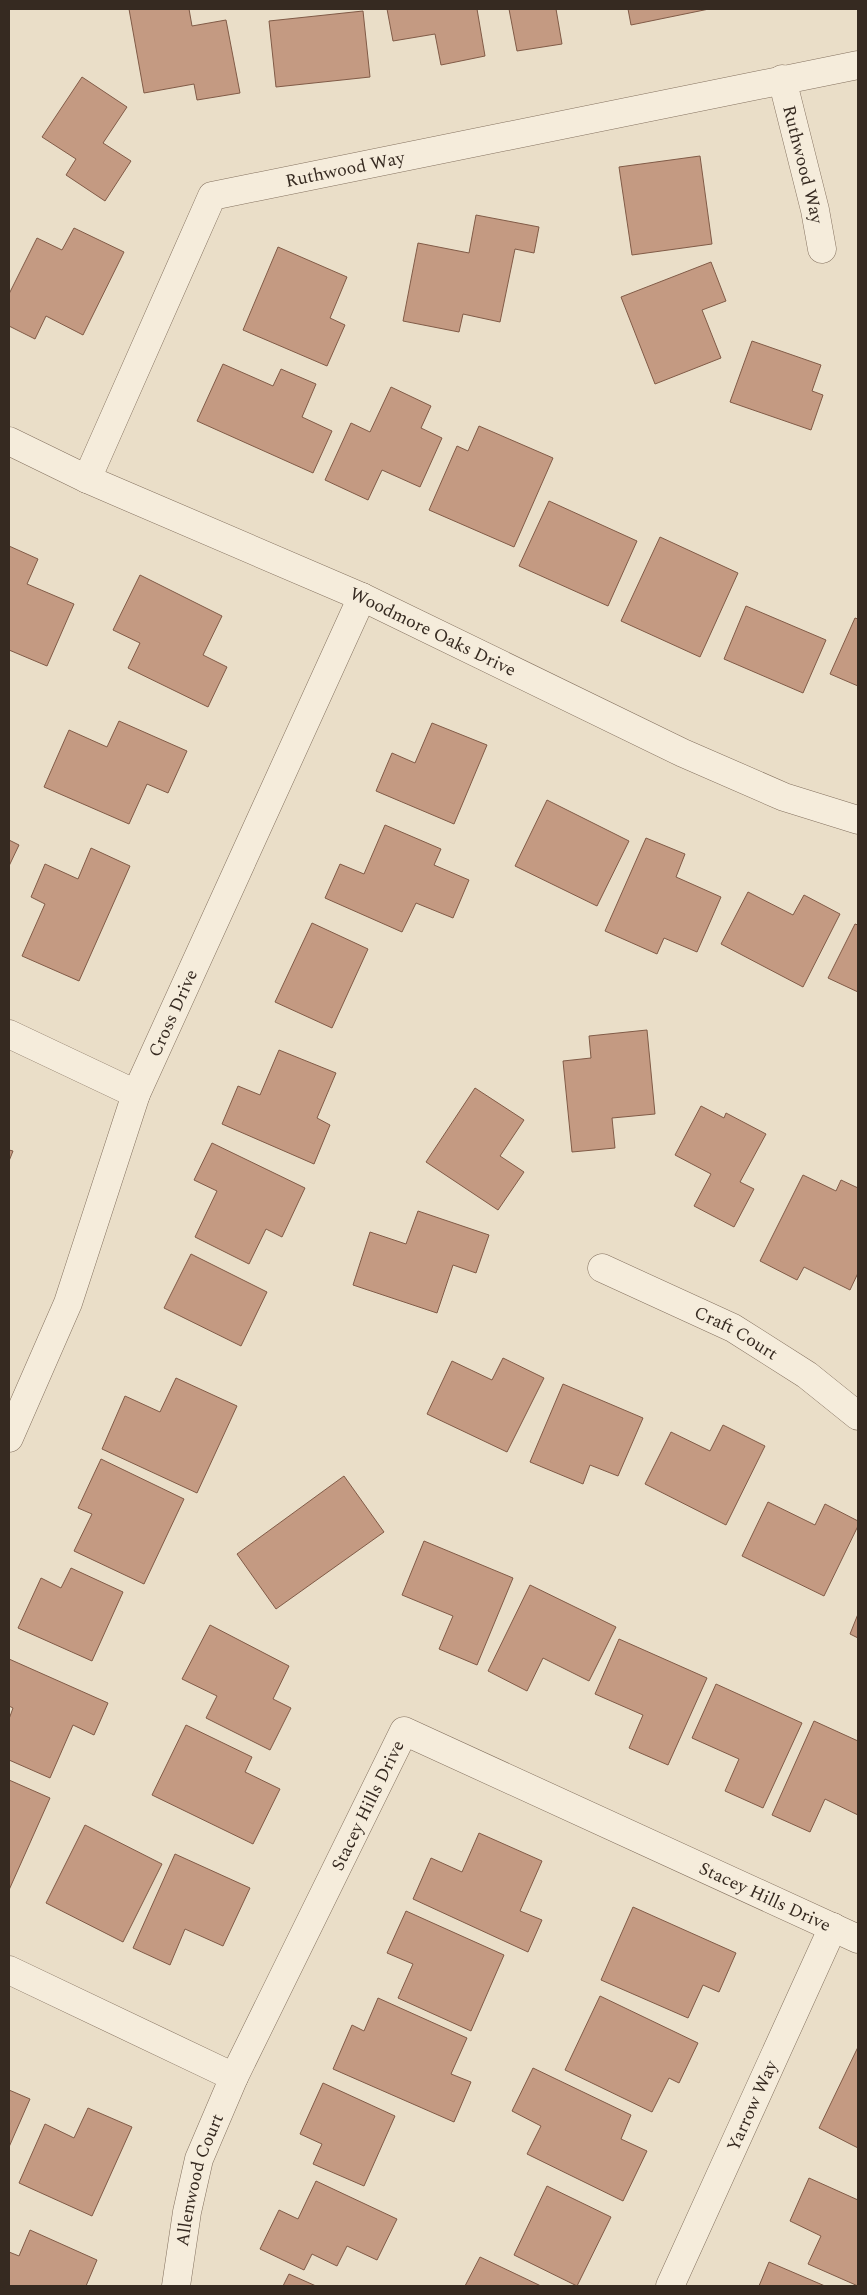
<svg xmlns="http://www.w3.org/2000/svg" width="867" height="2295" viewBox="0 0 867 2295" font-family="Spectral,serif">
<rect width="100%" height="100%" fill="#eadec8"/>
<!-- building -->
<g fill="#c49a82" stroke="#815b47">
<polygon points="129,9 189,9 192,26 226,20 240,93 197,100 194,84 144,93"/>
<polygon points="387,9 477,9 485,56 441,65 435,34 393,41"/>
<polygon points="509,9 556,9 562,44 517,51"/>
<polygon points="628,9 709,9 631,25"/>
<polygon points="363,11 370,77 276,87 269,21"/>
<polygon points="82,77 127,107 103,143 131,161 105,201 66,175 76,159 42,137"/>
<polygon points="700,156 712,244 632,255 619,167"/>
<polygon points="476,215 539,227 534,253 515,249 500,322 463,314 459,332 403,321 418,243 469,253"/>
<polygon points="74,228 124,252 83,335 46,316 35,339 9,326 9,294 37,238 62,250"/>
<polygon points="278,247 347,277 330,318 345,325 327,366 243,330"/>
<polygon points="711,262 726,301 702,310 721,358 655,384 621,297"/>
<polygon points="752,341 821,365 812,391 823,395 811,430 730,402"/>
<polygon points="223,364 273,386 281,369 316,384 302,417 332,431 313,473 197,421"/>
<polygon points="391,387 431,406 421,428 442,438 420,487 382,470 368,500 325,480 351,423 370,432"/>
<polygon points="479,426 553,458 514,547 429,510 457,446 468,451"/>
<polygon points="549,501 637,541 608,606 519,566"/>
<polygon points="660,537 738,573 700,657 621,621"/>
<polygon points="9,546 38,559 27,584 74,604 47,666 9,650"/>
<polygon points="140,575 222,616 203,655 227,667 208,707 128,668 140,643 113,630"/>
<polygon points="746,606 826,640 803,693 724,659"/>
<polygon points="855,618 858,619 858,686 830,674"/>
<polygon points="119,721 187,751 168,793 147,784 129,824 44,787 69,730 107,747"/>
<polygon points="432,723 487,745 454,824 376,791 392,753 415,763"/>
<polygon points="547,800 629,841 597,906 515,866"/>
<polygon points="385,825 441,849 434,865 469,880 453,918 416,903 402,932 325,898 340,864 364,874"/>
<polygon points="646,838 685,854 676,877 721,897 697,952 664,938 657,954 605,931"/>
<polygon points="9,840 19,845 9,866"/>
<polygon points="91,848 130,866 79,981 22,956 45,904 31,897 45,864 78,879"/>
<polygon points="748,892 793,915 804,895 840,914 803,987 721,944"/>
<polygon points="312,923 368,949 332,1028 275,1002"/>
<polygon points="855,924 858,925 858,992 828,978"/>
<polygon points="647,1030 655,1114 612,1118 615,1148 572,1152 563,1061 591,1058 589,1036"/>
<polygon points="279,1050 336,1073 317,1118 330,1125 314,1164 222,1124 238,1086 260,1095"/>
<polygon points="475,1088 524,1120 500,1156 524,1172 498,1210 426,1162"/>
<polygon points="701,1106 724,1118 726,1113 766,1134 740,1182 754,1189 734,1227 694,1206 711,1174 675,1155"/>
<polygon points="212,1143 305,1188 282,1237 266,1229 249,1264 195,1237 217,1191 194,1180"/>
<polygon points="9,1150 13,1151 9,1161"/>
<polygon points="803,1175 836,1191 841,1180 858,1188 858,1273 850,1290 804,1267 797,1280 760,1261"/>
<polygon points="418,1211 489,1235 476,1273 453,1265 437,1313 353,1285 370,1232 406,1244"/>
<polygon points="191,1254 267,1292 241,1346 164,1308"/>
<polygon points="503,1358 544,1378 507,1452 427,1414 452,1361 492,1380"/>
<polygon points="176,1378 237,1406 197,1493 102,1449 125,1396 160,1412"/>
<polygon points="563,1384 643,1418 618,1476 590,1465 583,1484 530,1462"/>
<polygon points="723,1425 765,1446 726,1525 645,1484 671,1432 710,1451"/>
<polygon points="101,1459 184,1499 144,1584 74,1551 92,1514 78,1508"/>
<polygon points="344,1476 384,1532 276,1609 237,1554"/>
<polygon points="768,1502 815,1525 825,1504 858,1521 858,1526 824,1596 742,1556"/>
<polygon points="424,1541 513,1578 477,1665 439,1649 453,1616 402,1595"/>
<polygon points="71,1568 123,1592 92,1661 18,1628 41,1578 61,1588"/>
<polygon points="530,1585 616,1627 589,1681 543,1658 527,1691 488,1671"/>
<polygon points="858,1614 858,1638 850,1634"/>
<polygon points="210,1625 289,1666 273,1699 291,1708 270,1750 206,1718 217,1696 182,1679"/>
<polygon points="619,1639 707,1678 668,1765 629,1748 643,1715 595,1694"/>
<polygon points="9,1659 108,1703 94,1735 73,1725 50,1778 9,1760 9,1719 13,1708 9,1706"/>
<polygon points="716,1684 802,1723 763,1808 725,1791 739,1759 692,1738"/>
<polygon points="814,1721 858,1741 858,1815 825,1799 810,1832 772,1815"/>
<polygon points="186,1725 252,1757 245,1772 280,1789 253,1844 152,1795"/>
<polygon points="9,1780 50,1798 9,1890"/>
<polygon points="85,1825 162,1864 123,1942 46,1903"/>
<polygon points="479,1833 542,1861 520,1911 542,1920 528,1952 413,1899 431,1858 462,1872"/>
<polygon points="175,1854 250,1888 223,1946 185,1929 170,1965 133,1948"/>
<polygon points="633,1907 736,1953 719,1992 703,1985 688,2018 601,1980"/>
<polygon points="406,1911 504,1955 471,2031 398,1998 413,1964 387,1953"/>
<polygon points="600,1996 698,2043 679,2083 669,2078 652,2112 565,2070"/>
<polygon points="378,1998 467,2038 451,2074 471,2082 454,2122 333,2069 352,2025 364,2031"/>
<polygon points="858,2047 858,2148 819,2128"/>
<polygon points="533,2068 631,2115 621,2139 647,2151 623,2201 527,2154 541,2126 512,2111"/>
<polygon points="323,2083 395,2116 364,2186 313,2164 322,2144 300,2134"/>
<polygon points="9,2090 30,2099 9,2147"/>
<polygon points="88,2108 132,2127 92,2216 19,2183 45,2124 74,2138"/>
<polygon points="809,2178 858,2200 858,2286 808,2264 821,2236 790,2221"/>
<polygon points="316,2181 397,2219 377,2260 347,2246 337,2266 312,2254 304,2270 260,2249 279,2210 298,2219"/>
<polygon points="547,2186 611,2217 577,2286 514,2255"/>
<polygon points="30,2230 97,2260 86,2286 9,2286 9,2252 19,2256"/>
<polygon points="480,2257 541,2286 465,2286"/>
<polygon points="769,2262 825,2286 759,2286"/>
<polygon points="289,2274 316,2286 283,2286"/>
</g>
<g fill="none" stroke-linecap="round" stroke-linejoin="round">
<defs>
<g id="minor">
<path id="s1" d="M782 79 815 210 822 249"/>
<path id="s2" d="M87 479 212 196 858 65"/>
<polyline points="9,1034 136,1094"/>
<path id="s3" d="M602 1268 733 1328 807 1375 858 1416"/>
<path id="s4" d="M9 1438 68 1303 136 1094 362 597"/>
<polyline points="9,1970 234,2077"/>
<path id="s5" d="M176 2286 187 2212 199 2159 234 2077 404 1731 858 1939"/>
<path id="s6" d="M670 2286 833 1927"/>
</g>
<g id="tertiary">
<path id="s7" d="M9 441 87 479 362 597 683 753 784 797 858 820"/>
</g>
</defs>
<!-- minor casing -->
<use href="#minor" stroke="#84715f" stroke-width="29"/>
<!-- tertiary casing -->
<use href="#tertiary" stroke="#84715f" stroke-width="29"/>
<!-- minor -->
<use href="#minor" stroke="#f5ecdb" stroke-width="28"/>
<!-- tertiary -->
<use href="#tertiary" stroke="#f5ecdb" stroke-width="28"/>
</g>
<g text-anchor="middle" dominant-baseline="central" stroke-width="4.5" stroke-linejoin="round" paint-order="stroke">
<!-- street labels -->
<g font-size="18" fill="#362a21" stroke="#f2e9d7">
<text stroke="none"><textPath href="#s1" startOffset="88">Ruthwood Way</textPath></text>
<text stroke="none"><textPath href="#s2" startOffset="445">Ruthwood Way</textPath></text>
<text stroke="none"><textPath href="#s7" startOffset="465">Woodmore Oaks Drive</textPath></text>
<text stroke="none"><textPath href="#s4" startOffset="456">Cross Drive</textPath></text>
<text stroke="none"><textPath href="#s3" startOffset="149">Craft Court</textPath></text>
<text stroke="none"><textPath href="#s5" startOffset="521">Stacey Hills Drive</textPath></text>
<text stroke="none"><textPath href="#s5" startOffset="1001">Stacey Hills Drive</textPath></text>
<text stroke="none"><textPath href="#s6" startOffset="198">Yarrow Way</textPath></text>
<text stroke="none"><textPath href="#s5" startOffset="109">Allenwood Court</textPath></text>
</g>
</g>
<!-- border -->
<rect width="867" height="2295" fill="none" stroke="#362a21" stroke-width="20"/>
</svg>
